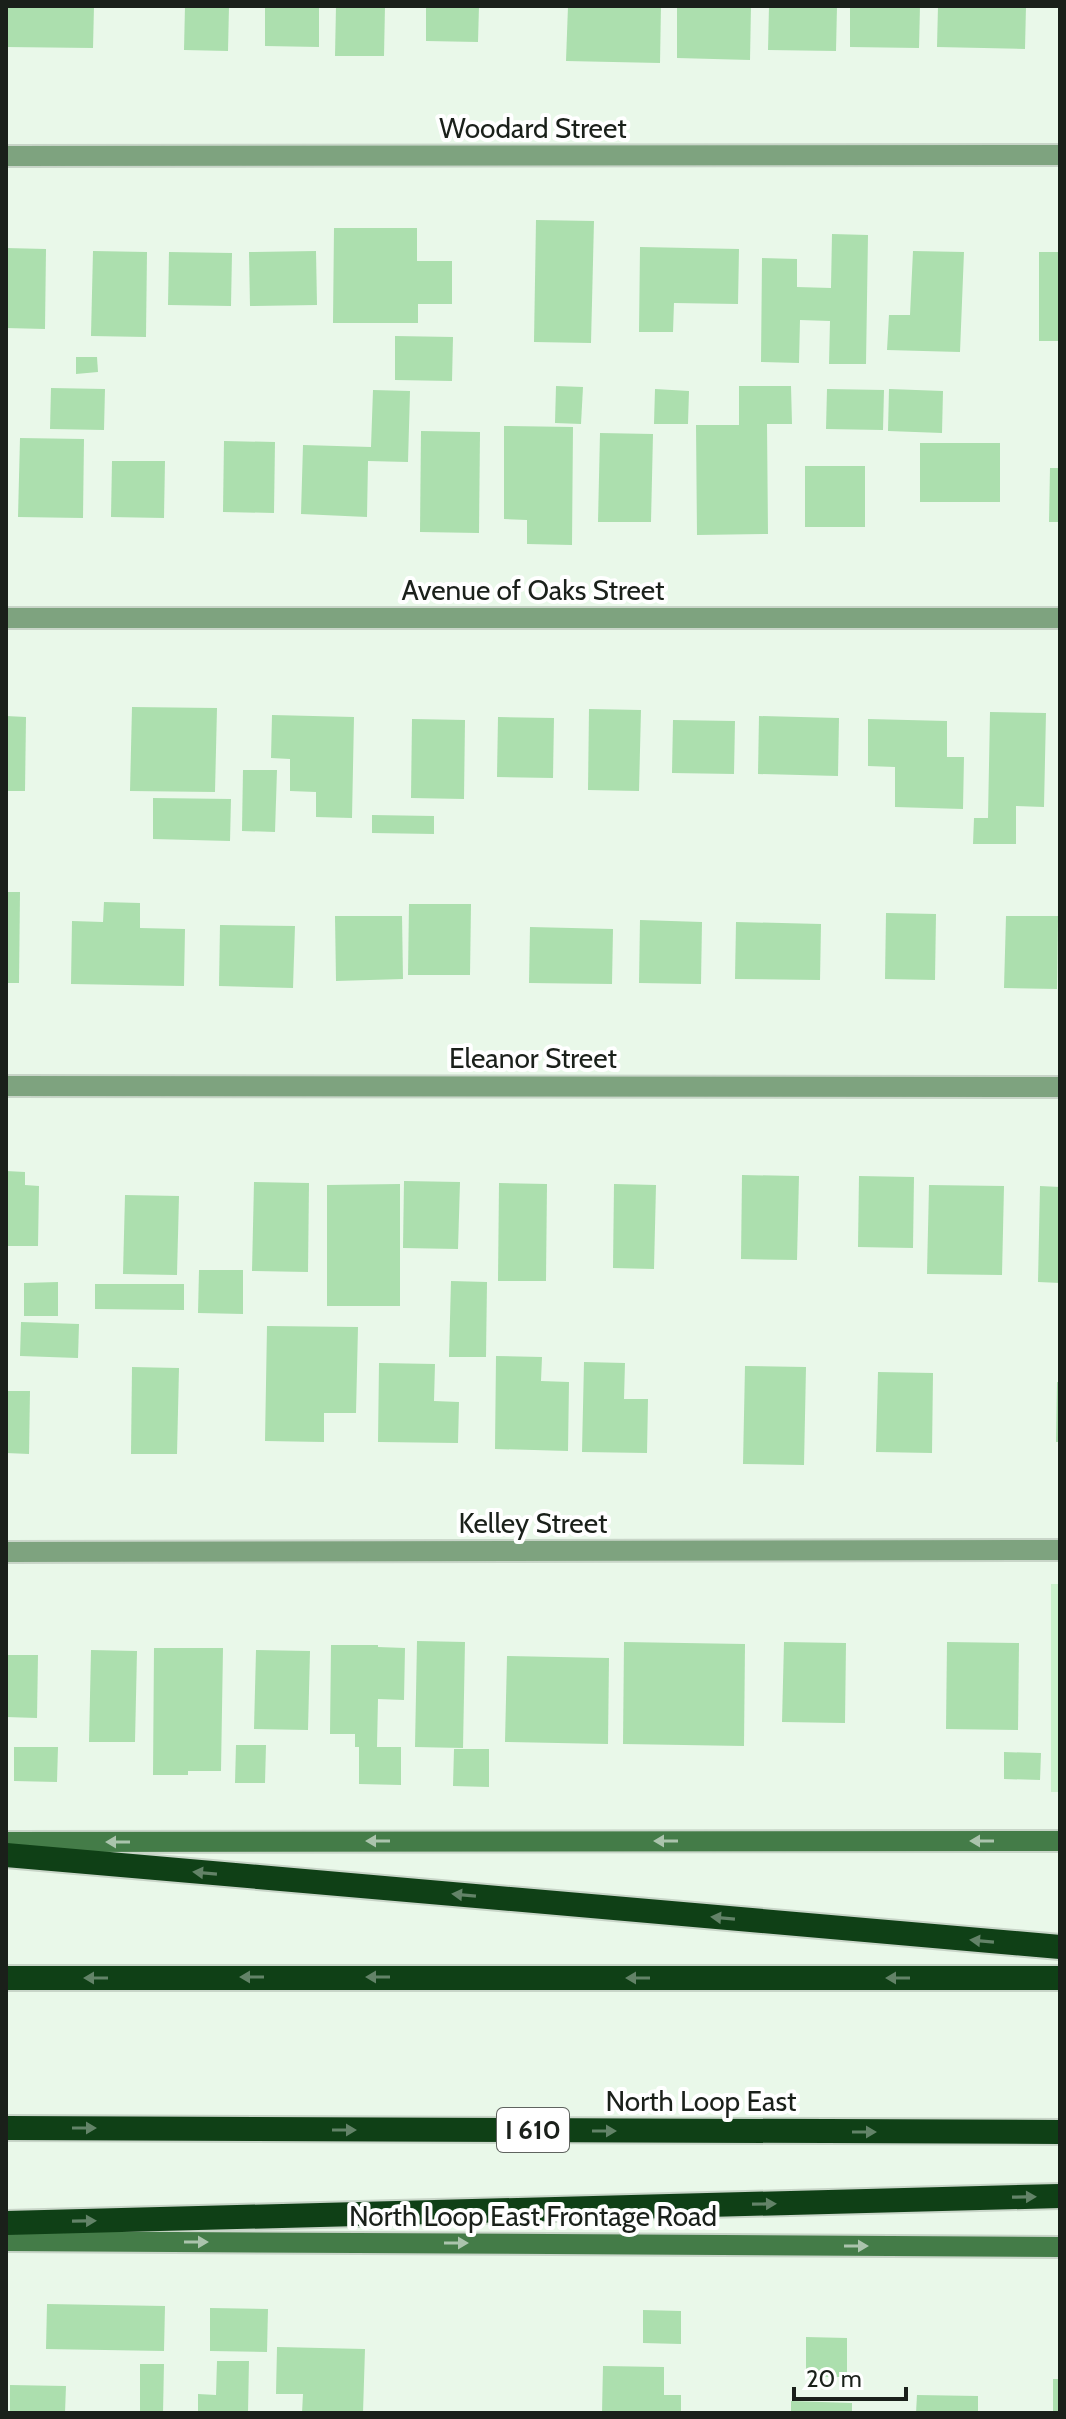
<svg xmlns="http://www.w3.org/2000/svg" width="1066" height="2419" viewBox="0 0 1066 2419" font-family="Cabin,sans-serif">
<rect width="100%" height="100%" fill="#e9f8e9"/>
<!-- green -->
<rect fill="#cbf1cc" x="1051" y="1584" width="9" height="208"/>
<!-- building -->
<g fill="#acdfae">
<polygon points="6,6 94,6 93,48 6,47"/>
<polygon points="185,6 229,6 228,51 184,50"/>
<polygon points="265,6 319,6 319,47 265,46"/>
<polygon points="336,6 385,6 384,56 335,56"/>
<polygon points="426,6 479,6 478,42 426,41"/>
<polygon points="568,6 661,6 660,63 566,61"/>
<polygon points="677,6 751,6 750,60 677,58"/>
<polygon points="769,6 837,6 836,51 768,50"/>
<polygon points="850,6 920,6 919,48 850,47"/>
<polygon points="938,6 1026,6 1025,49 937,47"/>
<polygon points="536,220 594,221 591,343 534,342"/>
<polygon points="334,228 417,228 417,261 452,261 452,304 418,304 418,323 333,323"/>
<polygon points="832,234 868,235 866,364 829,364 830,321 800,320 799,363 761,362 762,258 797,259 797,287 831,288"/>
<polygon points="640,247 739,249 738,304 674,303 673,332 639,332"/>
<polygon points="6,248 46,249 45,329 6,328"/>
<polygon points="93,251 147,252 146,337 91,336"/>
<polygon points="316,251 317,305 250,306 249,252"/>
<polygon points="913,251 964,252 960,352 887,350 889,315 910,315"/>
<polygon points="169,252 232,253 231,306 168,305"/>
<rect x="1039" y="252" width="21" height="89"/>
<polygon points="395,336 453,337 452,381 395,380"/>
<polygon points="76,357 97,357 98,372 76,374"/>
<polygon points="556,386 583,387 581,424 555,423"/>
<polygon points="739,386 791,386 792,424 767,424 768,534 697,535 696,425 739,425"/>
<polygon points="51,388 105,389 104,430 50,429"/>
<polygon points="655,389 689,391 688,424 654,424"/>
<polygon points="827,389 884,390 883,430 826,429"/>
<polygon points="889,389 943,391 942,433 888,431"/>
<polygon points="373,390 410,391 408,462 368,461 367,517 301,514 303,445 371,447"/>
<polygon points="504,426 573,427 572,545 527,544 527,520 504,519"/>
<polygon points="421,431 480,432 479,533 420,532"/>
<polygon points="600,433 653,434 651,522 598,522"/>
<polygon points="20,438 84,439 83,518 18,517"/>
<polygon points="224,441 275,442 274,513 223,512"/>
<rect x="920" y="443" width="80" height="59"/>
<polygon points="112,461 165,461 164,518 111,517"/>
<rect x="805" y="466" width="60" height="61"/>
<polygon points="1050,468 1060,468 1060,522 1049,522"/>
<polygon points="132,707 217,708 215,792 130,791"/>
<polygon points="589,709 641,710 639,791 588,790"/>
<polygon points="990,712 1046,713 1044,807 1016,806 1016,844 973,844 974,818 988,818"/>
<polygon points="272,715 354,717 352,818 316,817 316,792 290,791 290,759 271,758"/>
<polygon points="6,716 26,717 25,791 6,791"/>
<polygon points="759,716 839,718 838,776 758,774"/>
<polygon points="498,717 554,718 553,778 497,777"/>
<polygon points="412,719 465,720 464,799 411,798"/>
<polygon points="868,719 947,721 947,757 964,757 963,809 895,807 895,767 868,766"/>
<polygon points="673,720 735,721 734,774 672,773"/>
<polygon points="243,770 277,770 275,832 242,831"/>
<polygon points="153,798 231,799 230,841 153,839"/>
<polygon points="372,815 434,816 434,834 372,833"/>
<polygon points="6,892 20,892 19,983 6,983"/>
<polygon points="104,902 140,903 140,928 185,929 184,986 71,984 72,921 103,922"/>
<polygon points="409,904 471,904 470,975 408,975"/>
<polygon points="886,913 936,914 935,980 885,979"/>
<polygon points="335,916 402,916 403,979 336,981"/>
<polygon points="1006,916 1058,916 1057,989 1004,988"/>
<polygon points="640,920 702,922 701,984 639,983"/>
<polygon points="736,922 821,924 820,980 735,979"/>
<polygon points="220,925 295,926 293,988 219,986"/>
<polygon points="530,927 613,929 612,984 529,983"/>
<polygon points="6,1171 25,1172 25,1185 39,1186 38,1246 6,1246"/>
<polygon points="742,1175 799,1176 797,1260 741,1259"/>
<polygon points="859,1176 914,1177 913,1248 858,1247"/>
<polygon points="404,1181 460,1182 458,1249 403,1248"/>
<polygon points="254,1182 309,1183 308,1272 252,1271"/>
<polygon points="499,1183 547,1184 546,1281 498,1281"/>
<polygon points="400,1184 400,1306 327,1306 327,1185"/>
<polygon points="614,1184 656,1185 654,1269 613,1268"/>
<polygon points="929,1185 1004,1186 1002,1275 927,1274"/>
<polygon points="1040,1186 1060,1187 1060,1283 1038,1282"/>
<polygon points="125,1195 179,1196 177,1275 123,1274"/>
<polygon points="199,1270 243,1270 243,1314 198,1313"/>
<polygon points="451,1281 487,1282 486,1357 449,1357"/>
<polygon points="58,1282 58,1316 24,1316 24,1283"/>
<polygon points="95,1284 184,1284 184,1310 95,1309"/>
<polygon points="21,1322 79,1324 78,1358 20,1356"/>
<polygon points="267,1326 358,1327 356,1413 324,1413 324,1442 265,1441"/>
<polygon points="496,1356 542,1357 541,1381 569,1382 568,1451 495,1449"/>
<polygon points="584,1362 625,1363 624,1399 648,1399 647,1453 582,1452"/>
<polygon points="379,1363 435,1364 434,1401 459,1402 458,1443 378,1442"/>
<polygon points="745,1366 806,1367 804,1465 743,1464"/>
<polygon points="132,1367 179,1368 177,1454 131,1454"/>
<polygon points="878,1372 933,1373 932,1453 876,1452"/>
<polygon points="1057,1382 1060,1382 1060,1442 1056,1442"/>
<polygon points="6,1391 30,1391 29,1454 6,1453"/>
<polygon points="417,1641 465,1642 463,1748 415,1747"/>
<polygon points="624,1642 745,1644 744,1746 623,1744"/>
<polygon points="784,1642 846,1643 845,1723 782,1722"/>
<polygon points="947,1642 1019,1643 1018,1730 946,1729"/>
<polygon points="331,1645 378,1645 378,1647 405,1648 404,1700 378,1699 377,1747 401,1747 401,1785 359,1784 359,1747 355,1747 355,1734 330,1734"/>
<polygon points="154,1648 223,1648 221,1771 188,1771 188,1775 153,1775"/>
<polygon points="91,1650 137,1651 135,1742 89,1742"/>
<polygon points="256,1650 310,1651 308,1730 254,1729"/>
<polygon points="6,1655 38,1655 37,1718 6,1717"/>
<polygon points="507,1656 609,1658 608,1744 505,1742"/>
<polygon points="236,1745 266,1745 265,1783 235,1783"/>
<polygon points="14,1747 58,1747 57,1782 14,1781"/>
<polygon points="454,1749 489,1749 489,1787 453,1786"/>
<polygon points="1004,1752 1041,1753 1040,1780 1004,1779"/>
<polygon points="47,2304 165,2306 164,2351 46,2349"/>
<polygon points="210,2308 268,2309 267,2352 210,2351"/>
<polygon points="643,2310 681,2311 681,2344 643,2343"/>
<polygon points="806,2337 847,2338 847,2377 806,2377"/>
<polygon points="277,2347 365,2349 363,2413 302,2413 303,2394 276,2394"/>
<polygon points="217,2361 249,2361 248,2413 198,2413 198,2394 216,2395"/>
<polygon points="140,2364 164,2364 163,2413 140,2413"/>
<polygon points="603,2366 664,2367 664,2395 681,2395 681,2413 602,2413"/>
<rect x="1053" y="2379" width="7" height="34"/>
<polygon points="10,2385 66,2386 65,2413 10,2413"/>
<polygon points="917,2395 978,2396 978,2413 916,2413"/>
<polygon points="791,2401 852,2403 852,2413 791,2413"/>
</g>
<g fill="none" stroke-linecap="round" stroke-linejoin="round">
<defs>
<g id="minor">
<polyline points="6,156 1060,155"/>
<polyline points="6,618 1060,618"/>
<polyline points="6,1086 1060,1087"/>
<polyline points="6,1552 1060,1550"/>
</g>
<g id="secondary">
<polyline points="6,1842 1060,1841"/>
<polyline points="6,2241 1060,2247"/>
</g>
<g id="motorway">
<polyline points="6,1855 1060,1947"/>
<polyline points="6,1978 1060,1978"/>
<polyline points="6,2128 1060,2132"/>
<polyline points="6,2223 1060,2196"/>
</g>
</defs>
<!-- minor casing -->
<use href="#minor" stroke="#c8d5c8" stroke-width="24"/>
<!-- secondary casing -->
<use href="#secondary" stroke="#c8d5c8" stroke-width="24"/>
<!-- motorway casing -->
<use href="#motorway" stroke="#c8d5c8" stroke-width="28"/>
<!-- minor -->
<use href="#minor" stroke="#7ea37f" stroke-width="20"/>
<!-- secondary -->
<use href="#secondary" stroke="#447c48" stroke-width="20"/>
<!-- motorway -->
<use href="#motorway" stroke="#0f4016" stroke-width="24"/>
</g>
<!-- one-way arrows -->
<defs><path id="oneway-solid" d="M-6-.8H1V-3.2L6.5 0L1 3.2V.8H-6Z" transform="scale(2)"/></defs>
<g fill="#abc4ad">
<use href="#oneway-solid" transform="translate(378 1841) rotate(180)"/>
<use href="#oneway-solid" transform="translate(666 1841) rotate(180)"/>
<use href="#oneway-solid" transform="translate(982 1841) rotate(180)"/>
<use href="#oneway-solid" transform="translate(118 1842) rotate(180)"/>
<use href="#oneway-solid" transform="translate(196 2242)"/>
<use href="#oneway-solid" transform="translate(456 2243)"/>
<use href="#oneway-solid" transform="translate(856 2246)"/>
</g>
<g fill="#638368">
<use href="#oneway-solid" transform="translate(205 1873) rotate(-175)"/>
<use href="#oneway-solid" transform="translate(464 1895) rotate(-175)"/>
<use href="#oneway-solid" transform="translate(723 1918) rotate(-175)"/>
<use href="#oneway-solid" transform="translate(982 1941) rotate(-175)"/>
<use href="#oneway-solid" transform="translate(252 1977) rotate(180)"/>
<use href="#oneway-solid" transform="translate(378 1977) rotate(-180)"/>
<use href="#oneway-solid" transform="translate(96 1978) rotate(180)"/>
<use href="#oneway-solid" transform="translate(638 1978) rotate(-180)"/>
<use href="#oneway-solid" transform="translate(898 1978) rotate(-180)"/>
<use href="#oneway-solid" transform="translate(84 2128)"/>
<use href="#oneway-solid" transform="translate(344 2130)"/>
<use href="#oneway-solid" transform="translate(604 2131)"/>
<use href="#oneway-solid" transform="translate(864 2132)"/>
<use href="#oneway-solid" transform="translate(1024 2197) rotate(-1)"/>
<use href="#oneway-solid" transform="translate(764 2204) rotate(-1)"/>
<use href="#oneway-solid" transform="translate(84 2221) rotate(-1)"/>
</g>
<g text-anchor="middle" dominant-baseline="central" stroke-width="8" stroke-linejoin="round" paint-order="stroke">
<!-- shield labels -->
<rect fill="#fff" stroke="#5f635f" stroke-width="2" x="497" y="2108" width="72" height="44" rx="6"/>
<g font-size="26" font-weight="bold" fill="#1a201a">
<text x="533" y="2130">I 610</text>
</g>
<!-- street labels -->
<g font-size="28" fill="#1a201a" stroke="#fff">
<text x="533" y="128">Woodard Street</text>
<text x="533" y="590">Avenue of Oaks Street</text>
<text x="533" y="1058">Eleanor Street</text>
<text x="533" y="1523">Kelley Street</text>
<text x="701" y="2101">North Loop East</text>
<text x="533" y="2216">North Loop East Frontage Road</text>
</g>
</g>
<!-- border -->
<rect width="1066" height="2419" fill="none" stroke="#1a201a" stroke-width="16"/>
<!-- scale -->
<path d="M794 2387v12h112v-12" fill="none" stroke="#1a201a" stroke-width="4"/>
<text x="806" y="2387" font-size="24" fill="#1a201a" stroke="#ffffff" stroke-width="6" paint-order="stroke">20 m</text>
</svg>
